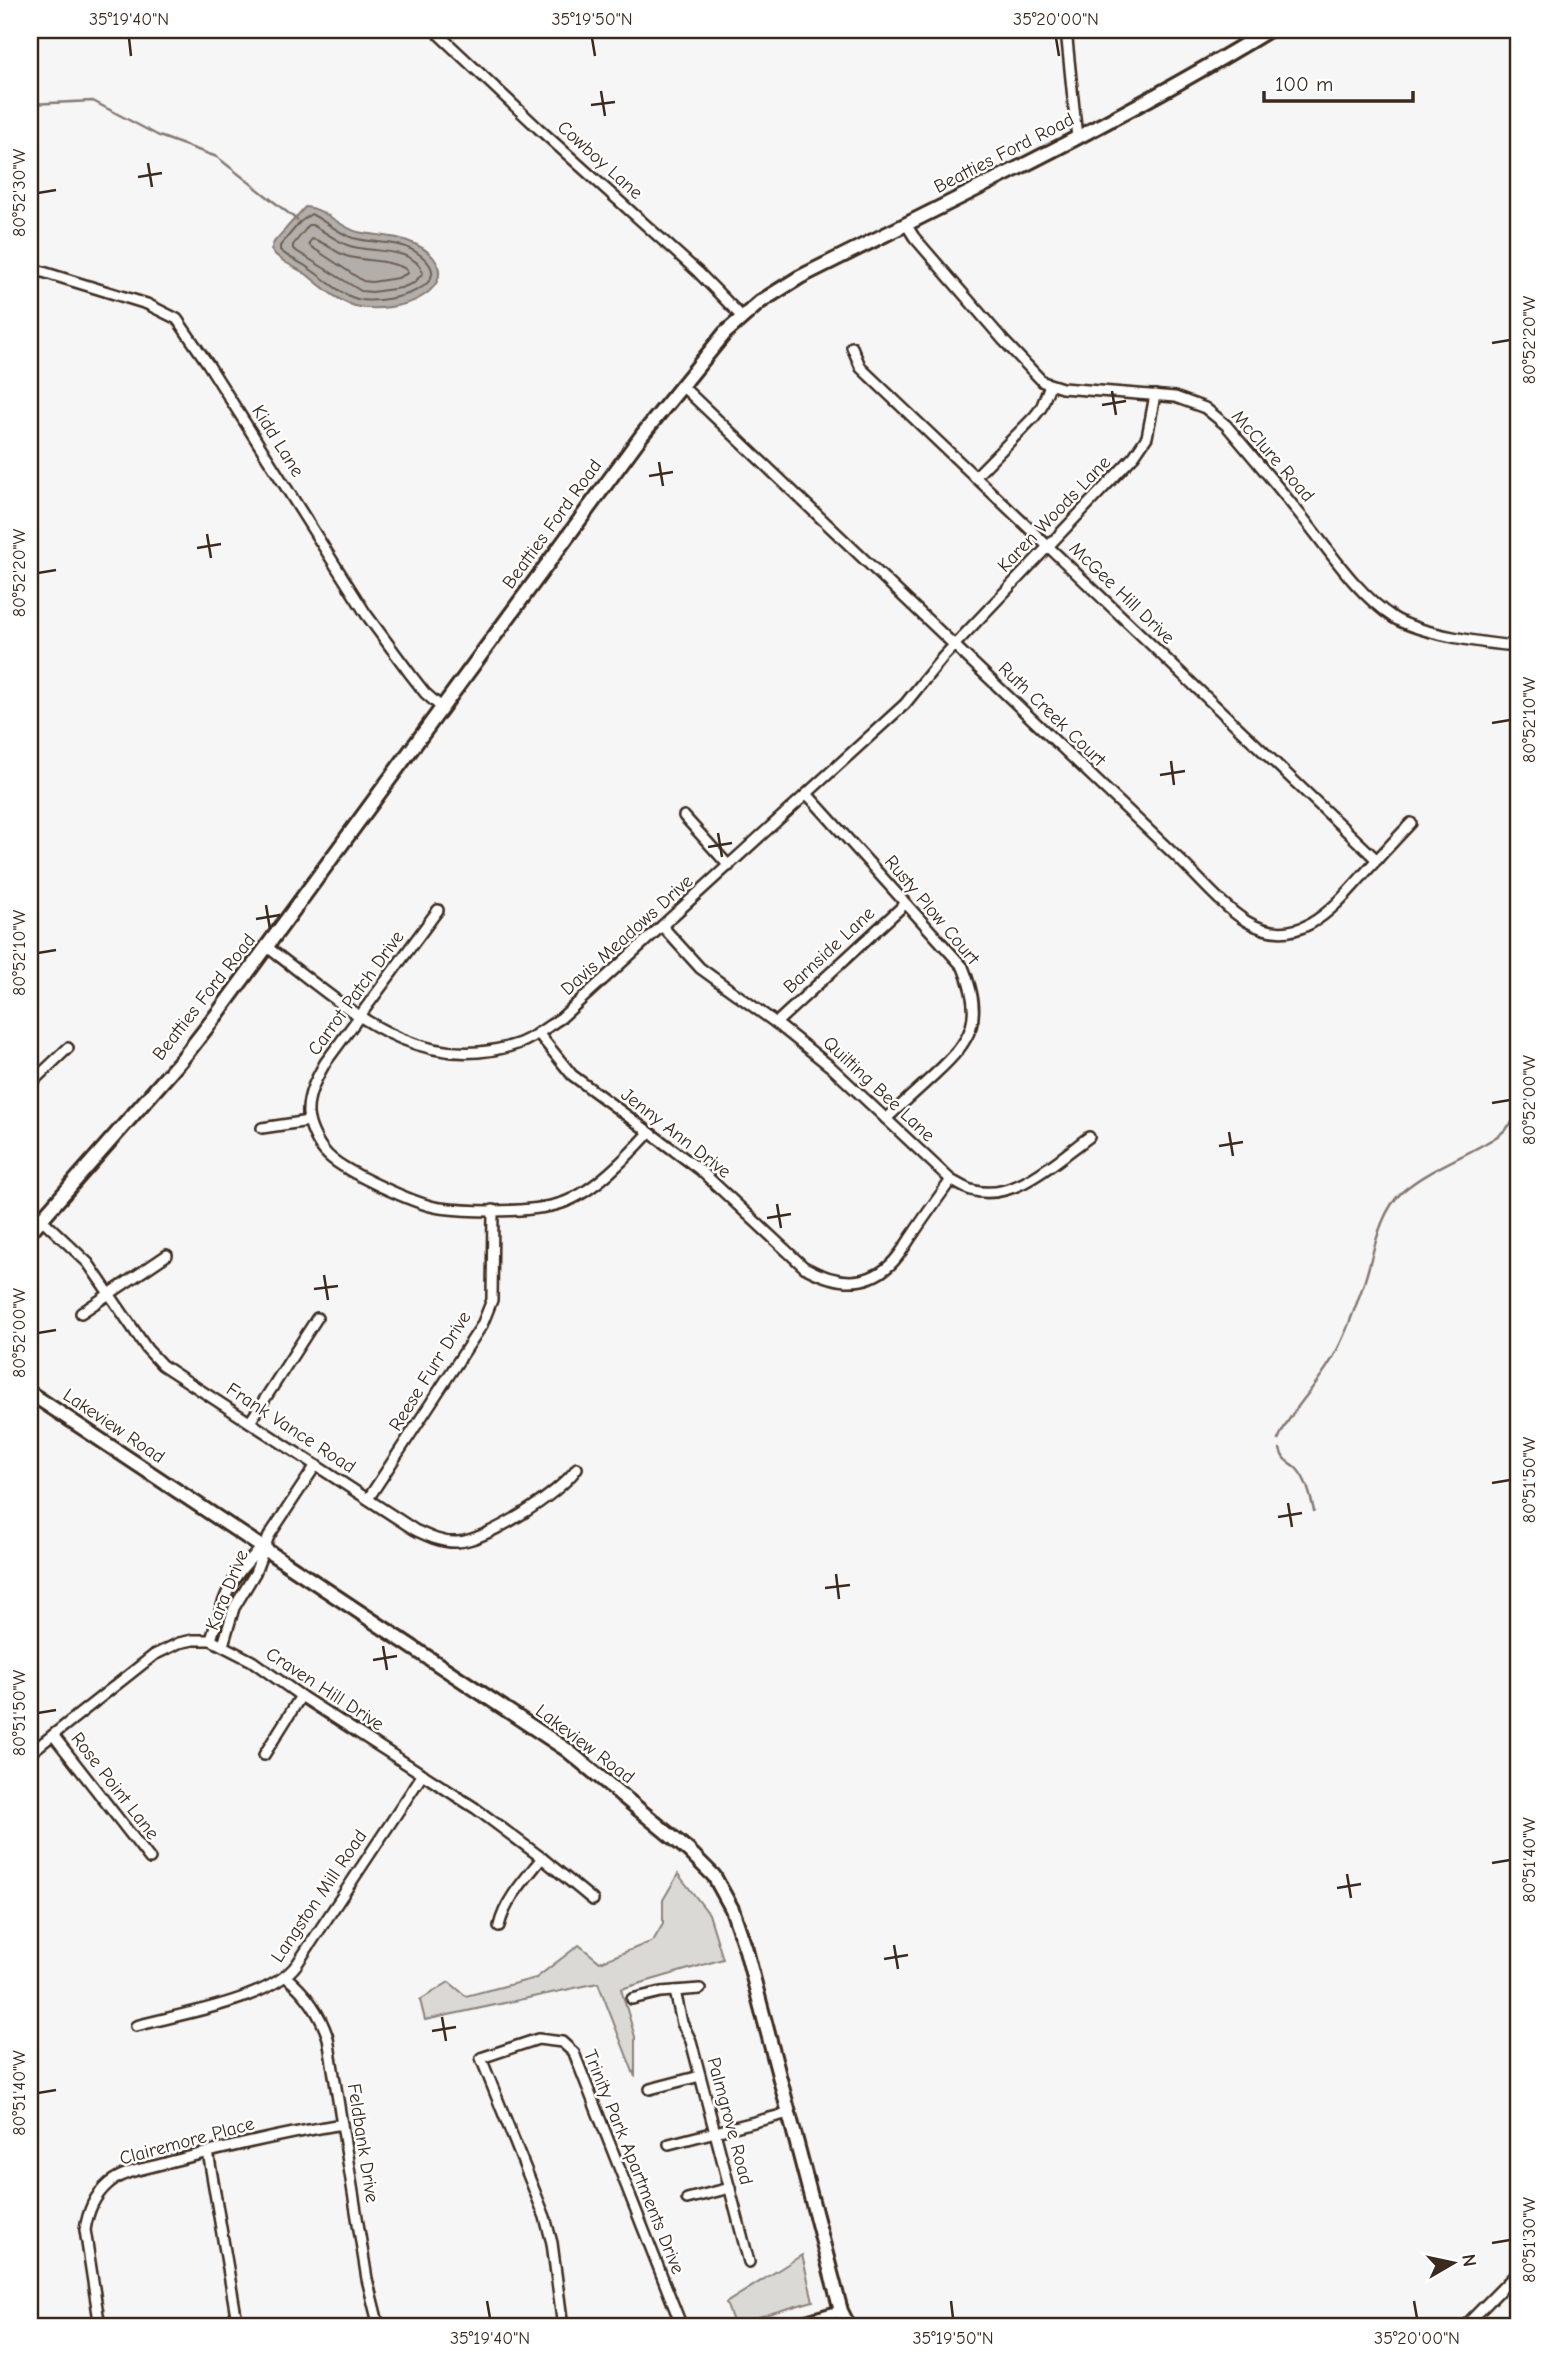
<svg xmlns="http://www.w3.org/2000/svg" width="1548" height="2357" viewBox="0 0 1548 2357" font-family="'Comic Neue',sans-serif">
<rect width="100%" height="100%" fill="#f7f6f6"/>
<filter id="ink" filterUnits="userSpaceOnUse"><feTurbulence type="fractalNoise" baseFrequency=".0143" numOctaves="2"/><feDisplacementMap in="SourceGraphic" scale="14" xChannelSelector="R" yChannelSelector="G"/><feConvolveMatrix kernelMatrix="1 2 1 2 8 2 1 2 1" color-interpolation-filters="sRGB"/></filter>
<g filter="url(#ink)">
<!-- green -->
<g fill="#dbd9d6" stroke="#8b827a" stroke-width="2">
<polygon points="678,1874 709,1914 723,1959 621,1989 635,2037 635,2077 598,1983 425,2020 420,2000 449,1982 466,1996 536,1978 579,1945 600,1962 653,1941 663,1924 663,1900"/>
<polygon points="802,2255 813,2301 734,2324 726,2303"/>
</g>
<!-- water -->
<path fill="#b4aeaa" stroke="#847972" stroke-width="2" d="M305 207C325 208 339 227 358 232 377 236 397 235 415 244 440 256 450 278 423 296 407 307 374 311 355 306 337 301 320 285 306 274 293 266 281 262 271 250L274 242Z"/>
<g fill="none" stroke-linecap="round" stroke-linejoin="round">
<!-- shore -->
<g stroke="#6b5f56" stroke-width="2">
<path d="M311 214C325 221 338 233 353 238 374 244 398 240 416 252 465 285 389 304 362 300 342 297 324 278 307 267 298 261 288 258 280 250V246L300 222Z"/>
<path d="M309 225H312C324 231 335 240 347 245 369 254 414 245 423 273L414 283 401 288 372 292 361 291 293 249V245Z"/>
<path d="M312 239C324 241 334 252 346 256 366 262 387 259 406 269L408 273 398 278 372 282 363 281 310 246 309 243Z"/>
</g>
<!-- stream -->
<g stroke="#847972" stroke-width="2.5">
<polyline points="30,104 93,101 159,136 217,157 297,220"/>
<path d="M1278 1440C1292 1407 1321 1383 1337 1350 1348 1329 1357 1303 1365 1280 1374 1252 1379 1213 1402 1192 1431 1167 1468 1156 1499 1135 1506 1130 1512 1122 1518 1116"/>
<path d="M1280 1449C1284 1464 1289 1460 1297 1469 1307 1480 1311 1498 1314 1511"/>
</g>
<defs>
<g id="minor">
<polyline points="434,30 538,128 698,272 742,317"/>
<polyline points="1066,30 1077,138"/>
<path d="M906 224 914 237 1004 341 1043 382 1062 388 1175 397 1205 408 1226 425C1255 459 1283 493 1311 528 1335 559 1360 596 1394 618 1420 634 1487 644 1518 646"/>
<polyline points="30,268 147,304 177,319 208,364 366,614 411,675 425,693 441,707"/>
<polyline points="852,347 861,368 1377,860"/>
<path d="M682 386 1178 858C1198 877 1223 907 1246 921 1297 952 1332 910 1363 875 1379 857 1395 840 1411 823"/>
<polyline points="975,477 1034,417 1041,408 1050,385"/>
<path d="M808 795 963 967C984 1018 973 1039 935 1074 919 1089 902 1104 886 1119"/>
<polyline points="684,816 729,866"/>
<path d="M438 910 325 1063C316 1079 307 1095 308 1114 309 1126 317 1143 325 1152 339 1170 417 1205 440 1208 473 1212 531 1213 562 1203 594 1192 627 1157 649 1133"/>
<path d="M662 926 700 968 776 1023 831 1067 951 1180C957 1183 964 1188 971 1190 1014 1203 1057 1160 1089 1137"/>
<path d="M267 947C344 1004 416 1080 520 1043 534 1038 548 1026 561 1018L905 704 943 657 1134 456 1147 437 1155 395"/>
<polyline points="776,1023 905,904"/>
<path d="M538 1033 572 1075 699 1169 804 1267C833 1283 864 1289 890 1265 899 1257 906 1244 913 1234 925 1216 938 1198 951 1180"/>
<polyline points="30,1084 68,1048"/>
<polyline points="262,1128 309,1121"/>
<path d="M30 1208 88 1263 147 1349 162 1365 415 1530C428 1536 442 1543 457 1542 486 1541 561 1493 577 1468"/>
<polyline points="81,1313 167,1255"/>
<polyline points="250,1422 317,1318"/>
<polyline points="368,1499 482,1325 492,1300 493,1210"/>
<path d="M211 1640C223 1600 228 1578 261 1549"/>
<polyline points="223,1645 234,1608 255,1573 269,1536 316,1465"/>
<polyline points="53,1735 150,1859"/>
<polyline points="30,1753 154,1655 179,1643 193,1640 211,1640 252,1661 301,1696 475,1808 542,1858 593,1900"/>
<polyline points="264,1755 301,1696"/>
<path d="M499 1926C505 1900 526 1878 542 1858"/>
<path d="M286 1977C307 1994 320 2013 328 2038L367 2279 379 2327"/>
<polyline points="675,1991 682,2023 691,2041 749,2262"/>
<polyline points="632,1999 661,1992 700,1989"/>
<path d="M136 2026C179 2014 271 2000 297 1964L423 1774"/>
<polyline points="650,2089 700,2076"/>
<polyline points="669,2144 789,2113"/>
<polyline points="208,2152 238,2327"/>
<polyline points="687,2199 730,2188"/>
<path d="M100 2327 85 2230C88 2211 94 2196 109 2183 125 2170 150 2168 169 2162 227 2147 283 2134 342 2124"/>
<polyline points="563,2327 552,2243 545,2217 481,2058 538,2039 562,2042 574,2053 682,2327"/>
<polyline points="1464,2327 1518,2272"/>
</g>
<polyline id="tertiary" points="785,2327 841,2311"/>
<g id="secondary">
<path d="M30 1232 183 1058 218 1013 642 435 725 333 760 302 800 277C958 198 1118 122 1269 30"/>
<polyline points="30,1393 567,1750 688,1850 714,1876 732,1909 746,1950 841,2311 849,2327"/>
</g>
</defs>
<!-- minor casing -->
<use href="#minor" stroke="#3b2a1e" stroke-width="14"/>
<!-- tertiary casing -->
<use href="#tertiary" stroke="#3b2a1e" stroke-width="16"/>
<!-- secondary casing -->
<use href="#secondary" stroke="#3b2a1e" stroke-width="18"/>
<!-- minor -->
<use href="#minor" stroke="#fff" stroke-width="9"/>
<!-- tertiary -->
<use href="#tertiary" stroke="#fff" stroke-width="10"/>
<!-- secondary -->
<use href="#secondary" stroke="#fff" stroke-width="12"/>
</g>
</g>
<!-- ticks -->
<path fill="none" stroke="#3b2a1e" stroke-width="2.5" d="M129 38 131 56M592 38 595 56M1056 38 1059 56M601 91 605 116M591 105 615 102M148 163 152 187M138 177 162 173M38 193 56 190M1492 343 1510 340M1112 391 1116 415M1102 405 1126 401M659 462 663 486M649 476 673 472M207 534 211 558M197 548 221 544M38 573 56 570M1492 723 1510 720M1171 761 1174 785M1160 775 1185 771M718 833 722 857M708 847 732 843M266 905 270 929M256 919 280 915M38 953 56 950M1492 1103 1510 1100M1229 1132 1233 1156M1219 1146 1243 1142M777 1204 781 1228M767 1218 791 1214M324 1275 328 1300M314 1289 338 1286M38 1333 56 1330M1492 1483 1510 1480M1288 1503 1292 1527M1278 1517 1302 1513M836 1574 839 1599M825 1588 850 1585M383 1646 387 1670M373 1660 397 1656M38 1713 56 1710M1492 1863 1510 1860M1347 1874 1351 1898M1337 1888 1361 1884M894 1945 898 1969M884 1959 908 1955M442 2017 446 2041M432 2031 456 2027M38 2093 56 2090M1492 2243 1510 2240M487 2301 490 2318M951 2301 953 2318M1414 2301 1417 2318"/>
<g text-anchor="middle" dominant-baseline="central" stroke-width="5" stroke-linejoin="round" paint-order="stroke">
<!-- street labels -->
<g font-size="19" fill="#3b2a1e" stroke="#fff">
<text transform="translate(1004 153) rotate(-27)">Beatties Ford Road</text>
<text transform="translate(600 160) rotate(42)">Cowboy Lane</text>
<text transform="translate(278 441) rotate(58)">Kidd Lane</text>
<text transform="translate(1273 456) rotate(49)">McClure Road</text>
<text transform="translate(1054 514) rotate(-46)">Karen Woods Lane</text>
<text transform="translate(552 524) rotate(-54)">Beatties Ford Road</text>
<text transform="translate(1122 593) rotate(44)">McGee Hill Drive</text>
<text transform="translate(1052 714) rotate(44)">Ruth Creek Court</text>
<text transform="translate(932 910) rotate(50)">Rusty Plow Court</text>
<text transform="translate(627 935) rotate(-42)">Davis Meadows Drive</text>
<text transform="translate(829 950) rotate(-43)">Barnside Lane</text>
<text transform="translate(356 993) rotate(-54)">Carrot Patch Drive</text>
<text transform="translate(204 997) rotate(-52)">Beatties Ford Road</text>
<text transform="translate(879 1089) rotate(43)">Quilting Bee Lane</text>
<text transform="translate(676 1133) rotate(38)">Jenny Ann Drive</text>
<text transform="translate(430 1371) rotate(-58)">Reese Furr Drive</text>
<text transform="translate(114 1426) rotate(34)">Lakeview Road</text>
<text transform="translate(291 1428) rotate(33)">Frank Vance Road</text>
<text transform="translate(227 1590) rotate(-68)">Kara Drive</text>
<text transform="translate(325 1689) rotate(33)">Craven Hill Drive</text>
<text transform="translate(585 1744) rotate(37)">Lakeview Road</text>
<text transform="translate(115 1786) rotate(52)">Rose Point Lane</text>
<text transform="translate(319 1896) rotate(-56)">Langston Mill Road</text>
<text transform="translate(730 2121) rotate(75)">Palmgrove Road</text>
<text transform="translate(187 2141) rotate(-15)">Clairemore Place</text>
<text transform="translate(363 2143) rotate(81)">Feldbank Drive</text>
<text transform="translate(634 2162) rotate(68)">Trinity Park Apartments Drive</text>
</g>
</g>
<!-- margin -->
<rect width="1548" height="2357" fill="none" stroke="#fff" stroke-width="77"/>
<!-- north arrow -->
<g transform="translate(1453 2263) rotate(81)" stroke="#ffffff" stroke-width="5" paint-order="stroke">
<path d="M0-5L12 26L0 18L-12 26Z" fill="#3b2a1e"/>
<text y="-10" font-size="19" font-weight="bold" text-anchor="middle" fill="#3b2a1e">N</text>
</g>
<!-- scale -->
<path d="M1264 91v10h149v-10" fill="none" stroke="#3b2a1e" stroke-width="3.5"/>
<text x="1275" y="91" font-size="21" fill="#3b2a1e" stroke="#ffffff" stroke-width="5" paint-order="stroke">100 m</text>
<rect x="38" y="38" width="1472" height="2280" fill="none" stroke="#3b2a1e" stroke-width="2.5"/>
<g font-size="18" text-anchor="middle" fill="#3b2a1e">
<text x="129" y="25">35°19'40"N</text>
<text x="592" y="25">35°19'50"N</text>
<text x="1056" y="25">35°20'00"N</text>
<text transform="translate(19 193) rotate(-90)" y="6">80°52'30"W</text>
<text transform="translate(1529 340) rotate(-90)" y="6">80°52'20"W</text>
<text transform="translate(19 573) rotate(-90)" y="6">80°52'20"W</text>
<text transform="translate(1529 720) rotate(-90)" y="6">80°52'10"W</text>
<text transform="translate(19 953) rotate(-90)" y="6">80°52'10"W</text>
<text transform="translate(1529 1100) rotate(-90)" y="6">80°52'00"W</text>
<text transform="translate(19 1333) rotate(-90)" y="6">80°52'00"W</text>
<text transform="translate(1529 1480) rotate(-90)" y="6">80°51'50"W</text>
<text transform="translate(19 1713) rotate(-90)" y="6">80°51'50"W</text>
<text transform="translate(1529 1860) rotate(-90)" y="6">80°51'40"W</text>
<text transform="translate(19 2093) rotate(-90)" y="6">80°51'40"W</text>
<text transform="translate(1529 2240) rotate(-90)" y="6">80°51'30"W</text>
<text x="490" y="2344">35°19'40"N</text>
<text x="953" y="2344">35°19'50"N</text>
<text x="1417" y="2344">35°20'00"N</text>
</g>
</svg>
